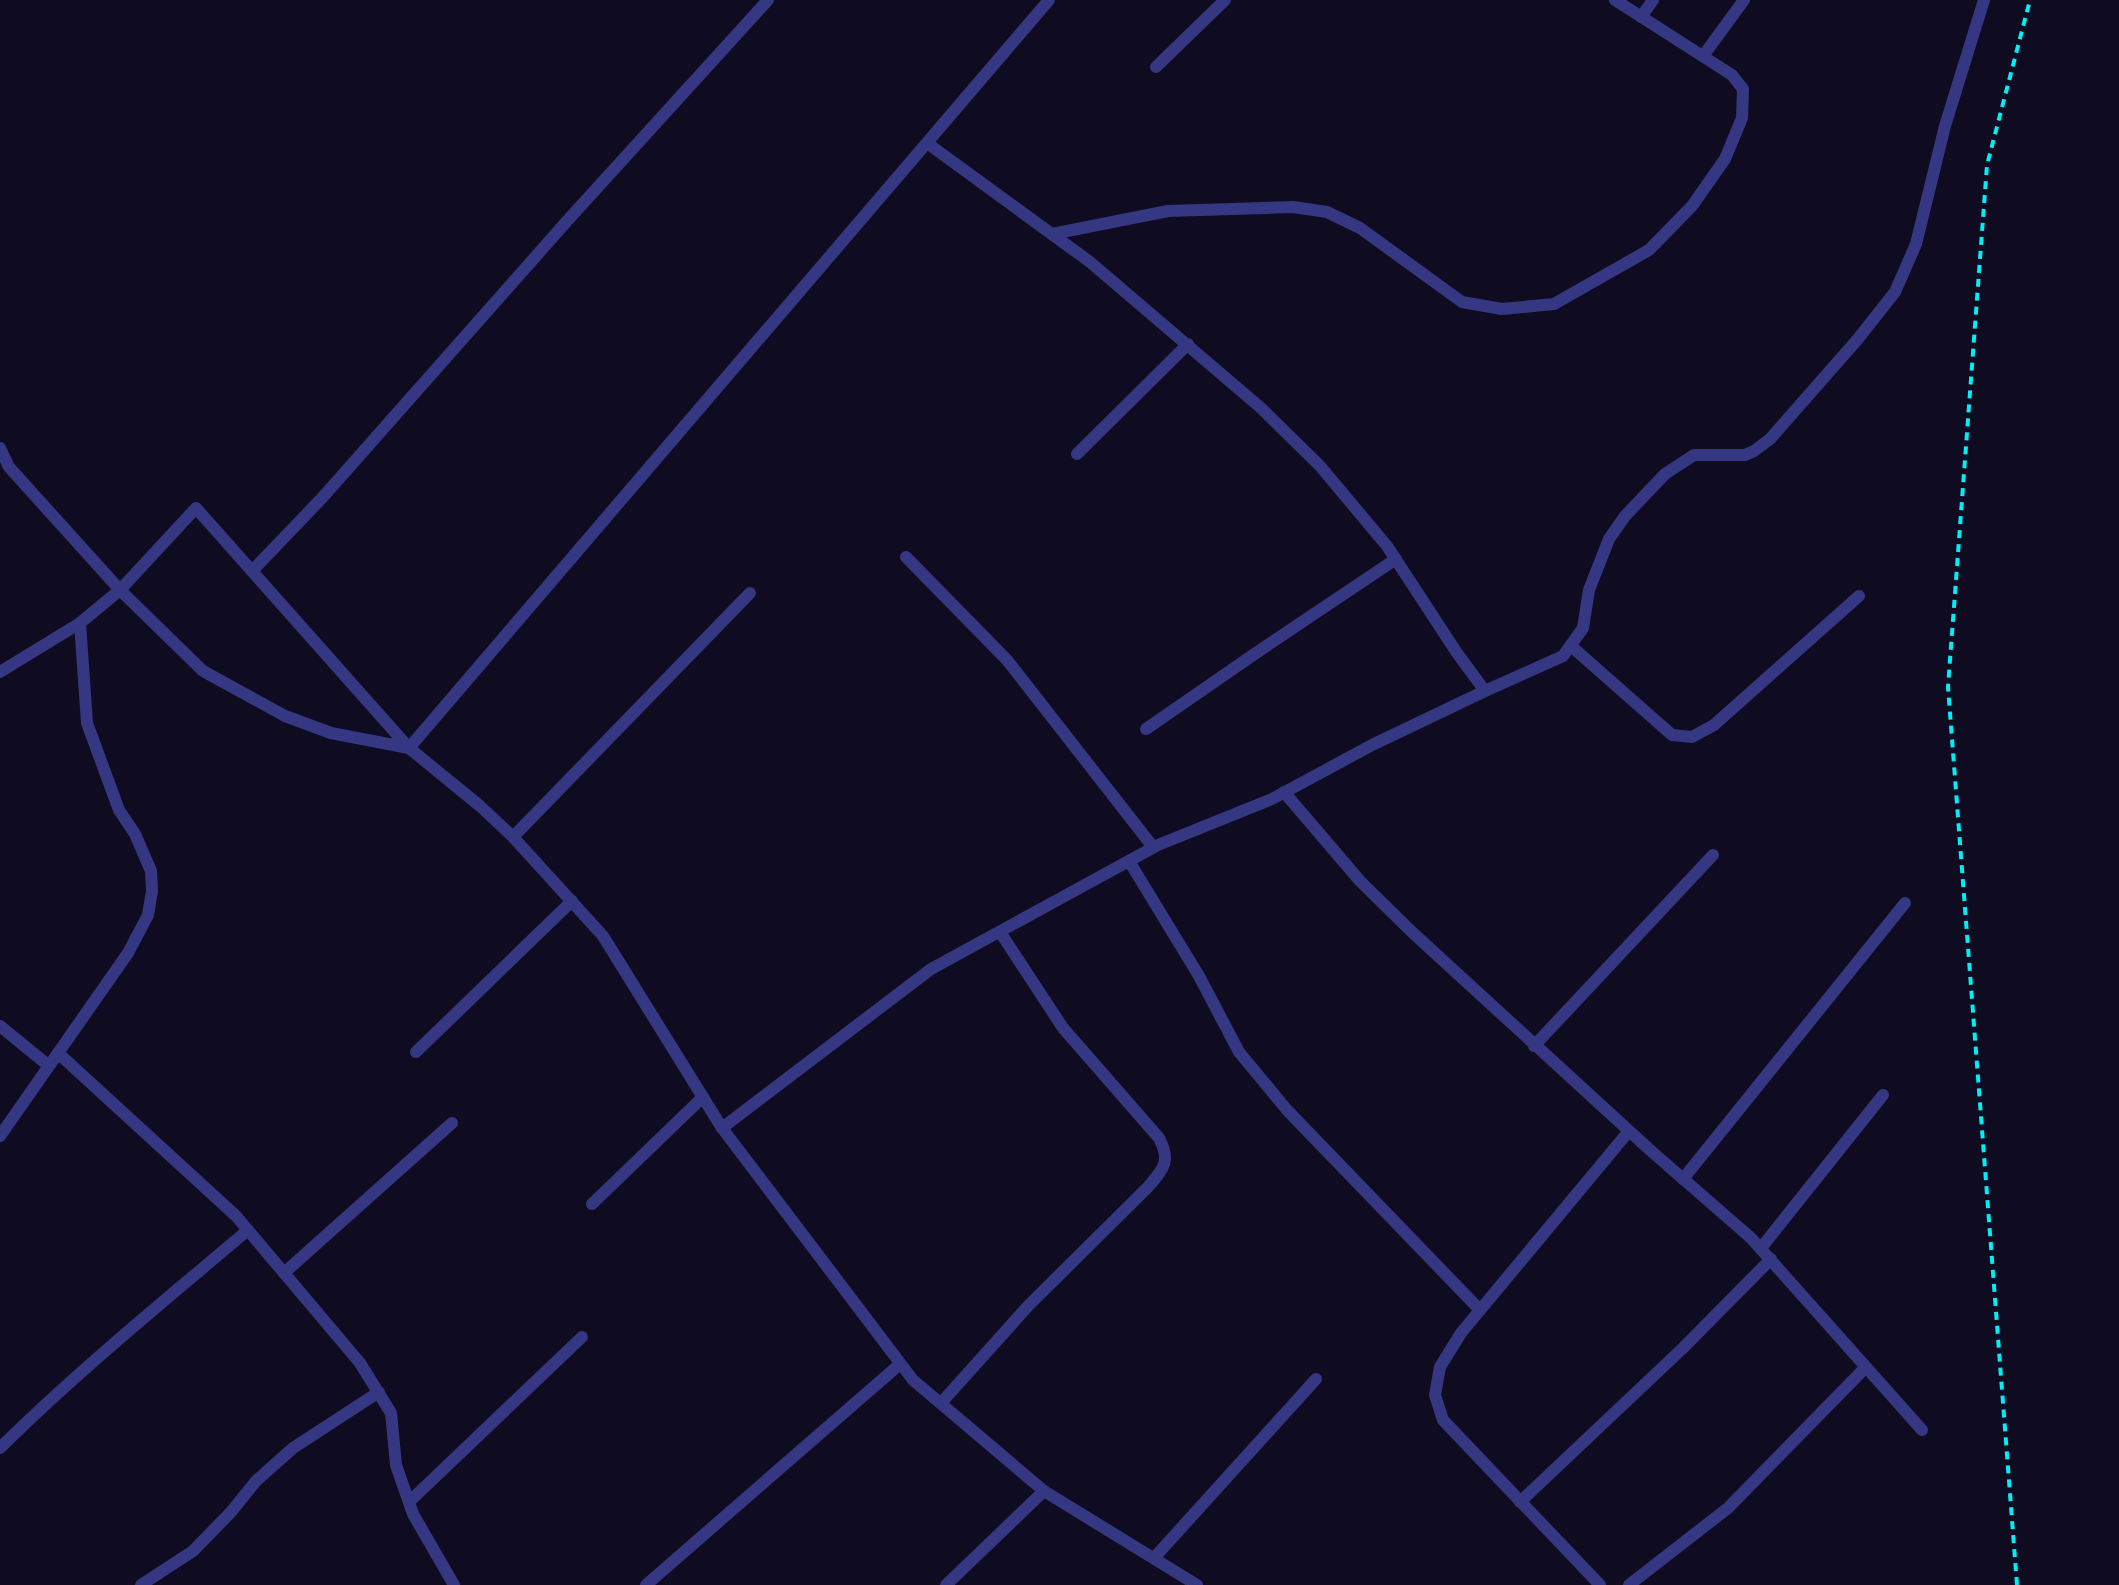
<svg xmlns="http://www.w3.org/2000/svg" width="2119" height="1585" viewBox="0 0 2119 1585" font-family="Barlow,sans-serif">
<rect width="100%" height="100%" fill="#0f0c21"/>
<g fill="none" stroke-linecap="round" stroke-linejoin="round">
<!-- minor -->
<g stroke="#353782" stroke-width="12">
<polyline points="1049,0 409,748 331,733 285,716 203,671 120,590 196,508 409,748 480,806 513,837 603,936 722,1128 913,1380 1044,1491 1197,1585"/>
<polyline points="1641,17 1653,0"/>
<polyline points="1703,56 1744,0"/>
<polyline points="1156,67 1225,0"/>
<polyline points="927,143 1090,262 1261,408 1320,466 1387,546 1457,653 1485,691"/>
<polyline points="1052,234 1168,211 1293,207 1327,212 1360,228 1462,302 1502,309 1554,304 1649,250 1692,206 1725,159 1742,118 1743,89 1732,75 1615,0"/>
<polyline points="0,448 9,467 120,590 80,623 0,672"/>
<polyline points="1077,454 1188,344"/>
<polyline points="906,557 1007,660 1153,847"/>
<polyline points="252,571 322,498 567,221 768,0"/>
<polyline points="1571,646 1672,735 1692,737 1714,725 1859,596"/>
<polyline points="1146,729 1256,653 1396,559"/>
<polyline points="1284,792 1360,881 1413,933 1650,1150 1751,1238 1922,1430"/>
<polyline points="513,837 750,593"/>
<polyline points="1129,861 1199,976 1239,1052 1287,1110 1480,1310"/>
<polyline points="0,1026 49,1066"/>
<polyline points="1534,1046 1713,855"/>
<polyline points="416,1052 572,901"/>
<polyline points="58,1053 236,1216 360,1363 391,1413 396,1465 413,1514 454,1585"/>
<polyline points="722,1128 931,969 1158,845 1272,799 1372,745 1485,691 1563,656 1583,628 1589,590 1609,539 1625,516 1665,474 1694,455 1745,455 1754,451 1770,439 1857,340 1895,292 1916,244 1945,126 1984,0"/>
<polyline points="0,1136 128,953 148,915 152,891 151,871 135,834 119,810 87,723 80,623"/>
<polyline points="1683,1179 1905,903"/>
<polyline points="592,1204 703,1097"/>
<polyline points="1761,1248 1883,1095"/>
<polyline points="284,1273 452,1123"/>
<path d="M941 1403 1028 1306 1149 1186C1164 1168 1171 1161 1159 1138L1063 1028 1000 932"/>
<path d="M0 1448C78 1371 164 1301 248 1230"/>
<polyline points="410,1501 582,1337"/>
<polyline points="1520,1502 1683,1348 1771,1259"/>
<polyline points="1154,1558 1316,1379"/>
<polyline points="141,1585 193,1551 231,1512 256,1481 293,1448 379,1392"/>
<polyline points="646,1585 900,1364"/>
<polyline points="946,1585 1044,1491"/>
<polyline points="1600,1585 1443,1420 1435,1395 1440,1367 1461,1333 1629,1131"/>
<polyline points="1629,1585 1728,1508 1866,1367"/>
</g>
<!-- rail -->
<polyline stroke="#00eef8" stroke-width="4" stroke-dasharray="8 6" stroke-linecap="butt" points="2017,1585 1948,687 1987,165 2030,0"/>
</g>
</svg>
